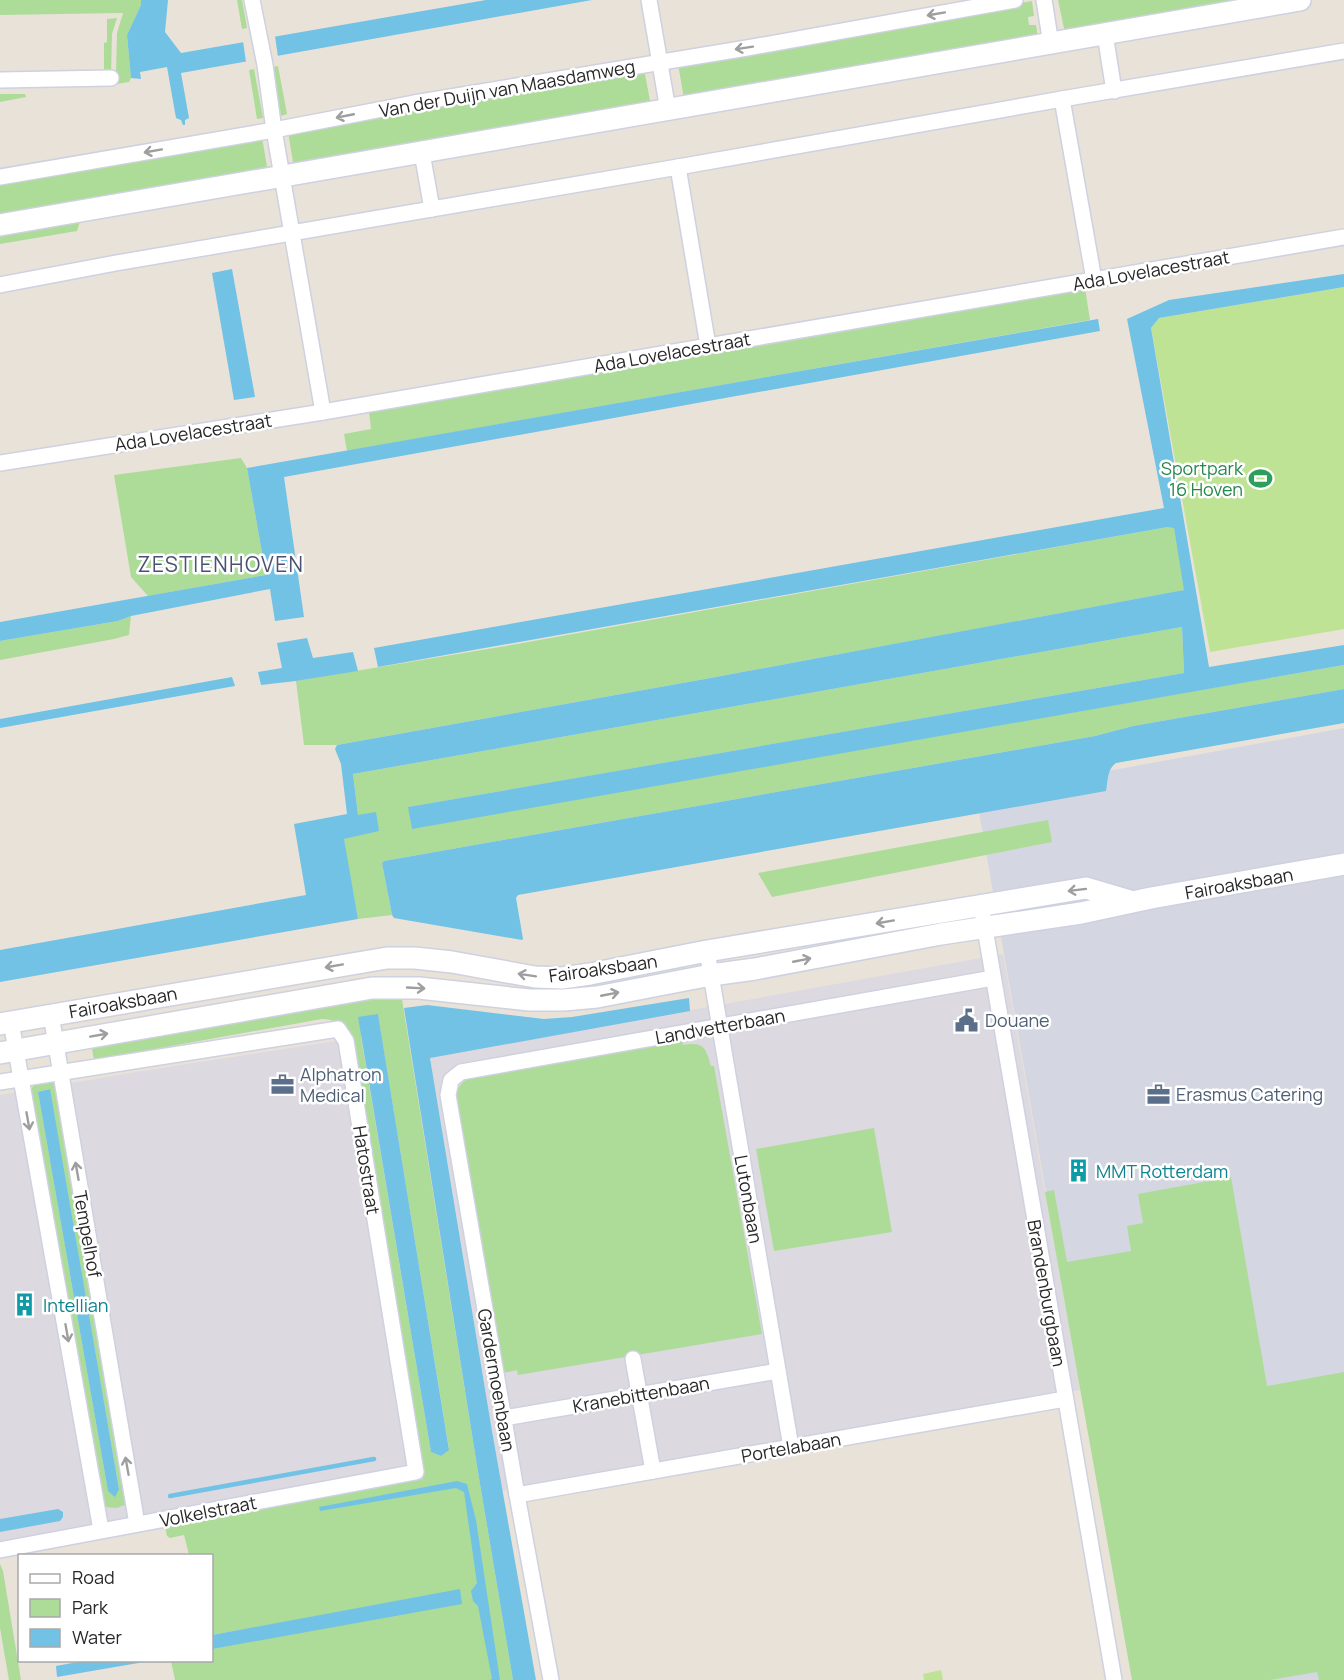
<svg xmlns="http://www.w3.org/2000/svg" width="1344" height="1680" viewBox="0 0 1344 1680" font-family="Manrope,sans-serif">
<rect width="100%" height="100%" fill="#e9e2d9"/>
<!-- industrial -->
<g fill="#dcd9e1">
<polygon points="1003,954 1080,1390 815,1434 502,1491 430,1057"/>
<polygon points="361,1037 435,1478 0,1556 0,1095 130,1073"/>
</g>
<!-- airport -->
<polygon fill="#d4d6e1" points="1344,728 1344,1680 1132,1680 976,795"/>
<!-- green -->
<g fill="#addc98" fill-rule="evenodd">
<polygon points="0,0 141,0 141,5 127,35 131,78 129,82 110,85 116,73 117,33 123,13 0,15"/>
<polygon points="237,0 242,0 247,28 242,29"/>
<polygon points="1058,0 1253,0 1065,33"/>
<polygon points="1032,1 1034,16 1028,17 1029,25 1036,25 1038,38 684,99 678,64"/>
<polygon points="117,18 112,34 111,75 104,76 104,43 107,42 107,19"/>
<polygon points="278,66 287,114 281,116 273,67"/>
<polygon points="254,69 263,118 257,119 249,70"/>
<polygon points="644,69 651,106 294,168 288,132"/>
<polygon points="0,94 25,94 26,97 0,102"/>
<polygon points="262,137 268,173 0,217 0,185"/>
<polygon points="80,221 77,231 0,244 0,233"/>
<polygon points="1085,288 1090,320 347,451 344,434 371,429 369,412"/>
<polygon points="241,458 247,468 266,575 148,596 131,577 114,475"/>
<polygon points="1168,527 1174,527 1185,590 705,679 337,745 304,745 296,681 517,644"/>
<polygon points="131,616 129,635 114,639 0,660 0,641 118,621"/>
<polygon points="1182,627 1184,673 409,807 412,828 1344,665 1344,689 1133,726 1095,736 384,861 382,863 392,915 358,919 343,839 379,830 358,815 353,774"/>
<polygon points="1048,820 1052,842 772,897 758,873"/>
<path d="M401 993 478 1472 513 1680H175L171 1661 212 1660V1649L460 1590 212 1635V1556L189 1555 184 1535 170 1538 167 1536 165 1526 423 1479 351 1039C342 1026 339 1020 322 1019L94 1060 91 1043ZM378 1015 449 1449 441 1456 431 1452 361 1037Z"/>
<path d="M682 1041 683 1045C704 1041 706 1048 711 1066H714L762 1334 518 1375 517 1370 504 1373 456 1107C455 1094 457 1085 469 1078Z"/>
<path d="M49 1080 57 1085 127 1504 117 1508 106 1507 103 1504 30 1092 34 1084ZM49 1089 119 1488 108 1491 38 1092Z"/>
<polygon points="874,1128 892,1232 774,1251 756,1149"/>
<polygon points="1231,1177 1267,1386 1344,1372 1344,1680 1319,1680 1317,1672 1270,1680 1132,1680 1045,1192 1054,1190 1067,1262 1131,1251 1127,1226 1143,1223 1138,1194"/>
<polygon points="0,1564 3,1571 21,1680 9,1680 0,1628"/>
</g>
<!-- pitch -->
<g fill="#bfe394">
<polygon points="1344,287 1344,629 1210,652 1151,328 1159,318"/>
<polygon points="941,1670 943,1680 924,1680 923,1674"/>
</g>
<!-- water -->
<g fill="#71c2e5">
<polygon points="141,0 168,0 165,32 181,53 486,0 592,0 181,73 189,118 185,120 185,125 183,125 181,120 176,118 167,67 140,72 141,79 131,78 127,35 141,5"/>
<polygon points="232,269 255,397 234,400 212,273"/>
<polygon points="1344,274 1344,287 1159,318 1151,328 1209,667 1344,645 1344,665 412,829 408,807 1184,673 1182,627 353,774 358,815 376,812 379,831 344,839 358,919 0,982 0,950 306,895 294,824 347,814 341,764 335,749 337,745 705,679 1184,590 1174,528 1168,527 378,667 374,648 1164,508 1127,319 1169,300"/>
<polygon points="1098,319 1100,331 284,477 304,617 275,621 270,589 131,616 118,621 0,641 0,622 266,575 247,468"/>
<polygon points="307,638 313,658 353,652 358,671 296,681 261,685 258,672 282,668 277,643"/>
<polygon points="232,677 235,686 0,728 0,719"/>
<path d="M1344 689V723L1116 763C1107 769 1108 781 1106 791L518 895 516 898 523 939 522 940 394 918 392 915 382 863 384 861 1095 736 1133 726Z"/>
<polygon points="689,998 690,1011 430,1058 492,1431 536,1680 513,1680 478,1472 404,1008 427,1005 544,1019 572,1017"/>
<polygon points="378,1014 449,1450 441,1456 431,1452 358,1017"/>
<polygon points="50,1089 119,1489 115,1497 108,1491 38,1092"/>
<polygon points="457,1481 467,1484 476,1520 500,1680 490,1680 492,1679 478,1606 473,1601 471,1591 477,1583 464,1492 456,1488 320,1511 319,1507"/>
<polygon points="58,1509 63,1512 63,1517 60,1521 0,1532 0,1519"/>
<polygon points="460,1589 462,1604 212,1649 212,1635"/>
<polygon points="83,1661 83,1660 150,1661 57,1677 56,1666"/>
</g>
<!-- pier -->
<polygon fill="#e9e2d9" points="276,34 275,36 278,57 280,58 245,64 246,62 243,41 241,40"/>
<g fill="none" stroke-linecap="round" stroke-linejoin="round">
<!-- stream -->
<polyline stroke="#71c2e5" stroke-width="4.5" points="170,1496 374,1459"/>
<defs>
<g id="street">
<polyline points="252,0 265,65 274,130 323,412"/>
<polyline points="649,0 668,110"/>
<polyline points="1044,0 1051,44"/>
<polyline points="1105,34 1114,91"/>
<polyline points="0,80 111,78"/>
<polyline points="1062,99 1094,280"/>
<polyline points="422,153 432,209"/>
<polyline points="678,167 708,346"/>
<polyline points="0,177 274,130 414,103 747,48 1015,0"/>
<polyline points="0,285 116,263 678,167 1062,99 1344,51"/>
<polyline points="0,463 323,412 1344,237"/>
<polyline points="983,917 1114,1680"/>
<polyline points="707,951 791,1447"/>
<polyline points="51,1015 137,1524"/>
<polyline points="11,1022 101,1530"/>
<polyline points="0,1082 338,1029 346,1041 416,1472 0,1550"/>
<polyline points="633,1359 653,1471"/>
<polyline points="504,1418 778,1371"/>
<polyline points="517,1495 1065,1399"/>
<polyline points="551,1680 517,1495 448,1095 451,1080 461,1072 993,978"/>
</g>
<g id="secondary">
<polyline points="0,225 1300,0"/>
<polyline points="0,1024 387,958 415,958 452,962 535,977 562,978 590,974 707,951 1086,888 1130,901"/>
<polyline points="0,1053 372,988 419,988 529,1000 564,1000 597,997 711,975 755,969 941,934 1081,913 1151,898 1344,864"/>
</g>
</defs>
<!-- street casing -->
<use href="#street" stroke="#ced1df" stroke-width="18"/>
<!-- secondary casing -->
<use href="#secondary" stroke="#ced1df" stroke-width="24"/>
<!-- street -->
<use href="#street" stroke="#fff" stroke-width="15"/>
<!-- secondary -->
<use href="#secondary" stroke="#fff" stroke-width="21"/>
</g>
<!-- one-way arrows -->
<defs><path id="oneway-shaft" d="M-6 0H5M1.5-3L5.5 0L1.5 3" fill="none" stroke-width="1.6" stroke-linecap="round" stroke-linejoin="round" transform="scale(1.5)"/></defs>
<g stroke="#9e9e9e">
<use href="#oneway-shaft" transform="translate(936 14) rotate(170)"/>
<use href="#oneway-shaft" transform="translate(744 48) rotate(171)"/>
<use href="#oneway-shaft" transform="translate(345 116) rotate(169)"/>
<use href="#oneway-shaft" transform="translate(153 151) rotate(170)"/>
<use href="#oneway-shaft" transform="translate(1077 890) rotate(173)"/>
<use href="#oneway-shaft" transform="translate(885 922) rotate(170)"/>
<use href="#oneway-shaft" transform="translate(802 960) rotate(-11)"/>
<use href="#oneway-shaft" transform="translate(334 966) rotate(170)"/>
<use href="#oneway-shaft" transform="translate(527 975) rotate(-171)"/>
<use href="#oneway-shaft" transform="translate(416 988) rotate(3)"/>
<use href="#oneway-shaft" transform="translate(610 994) rotate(-11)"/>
<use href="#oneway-shaft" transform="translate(99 1035) rotate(-10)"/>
<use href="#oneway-shaft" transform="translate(28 1121) rotate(80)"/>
<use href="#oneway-shaft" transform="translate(77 1171) rotate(-100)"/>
<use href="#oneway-shaft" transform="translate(67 1333) rotate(80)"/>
<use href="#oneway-shaft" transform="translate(127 1466) rotate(-100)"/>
</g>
<!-- icons -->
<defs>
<symbol id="stadium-bare" viewBox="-9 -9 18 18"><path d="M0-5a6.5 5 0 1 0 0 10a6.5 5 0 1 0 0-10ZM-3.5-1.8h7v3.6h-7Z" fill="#2e9e5b" stroke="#fff" stroke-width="2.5" paint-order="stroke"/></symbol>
<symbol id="civic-bare" viewBox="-9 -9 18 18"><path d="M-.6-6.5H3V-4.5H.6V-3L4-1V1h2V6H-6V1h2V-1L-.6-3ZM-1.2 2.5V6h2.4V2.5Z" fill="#5c6f8a" stroke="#fff" stroke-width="2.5" paint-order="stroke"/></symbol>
<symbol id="office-bare" viewBox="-9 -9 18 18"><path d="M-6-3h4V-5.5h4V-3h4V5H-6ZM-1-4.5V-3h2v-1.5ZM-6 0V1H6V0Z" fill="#5c6f8a" stroke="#fff" stroke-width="2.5" paint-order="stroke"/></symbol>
<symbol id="building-bare" viewBox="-9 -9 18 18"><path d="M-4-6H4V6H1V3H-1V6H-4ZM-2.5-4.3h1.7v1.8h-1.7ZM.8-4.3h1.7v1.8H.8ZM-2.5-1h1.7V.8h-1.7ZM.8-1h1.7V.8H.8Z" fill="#0f9aa8" stroke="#fff" stroke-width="2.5" paint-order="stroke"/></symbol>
</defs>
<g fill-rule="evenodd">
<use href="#stadium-bare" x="1244" y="462" width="33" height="33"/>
<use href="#civic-bare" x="950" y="1004" width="33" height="33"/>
<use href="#office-bare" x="266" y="1068" width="33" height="33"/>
<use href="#office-bare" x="1142" y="1078" width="33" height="33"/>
<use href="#building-bare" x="1062" y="1154" width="33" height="33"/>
<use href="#building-bare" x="8" y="1288" width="33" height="33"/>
</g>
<g text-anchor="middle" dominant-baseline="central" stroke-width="5" stroke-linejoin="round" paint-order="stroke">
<!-- street labels -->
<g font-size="18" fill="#272727" stroke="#fff">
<text transform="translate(507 88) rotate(-10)">Van der Duijn van Maasdamweg</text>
<text transform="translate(1151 270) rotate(-10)">Ada Lovelacestraat</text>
<text transform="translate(672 352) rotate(-10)">Ada Lovelacestraat</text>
<text transform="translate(193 432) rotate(-9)">Ada Lovelacestraat</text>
<text transform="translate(1239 883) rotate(-10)">Fairoaksbaan</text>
<text transform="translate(603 968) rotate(-8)">Fairoaksbaan</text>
<text transform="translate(123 1002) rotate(-10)">Fairoaksbaan</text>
<text transform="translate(720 1026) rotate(-10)">Landvetterbaan</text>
<text transform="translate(367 1170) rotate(81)">Hatostraat</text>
<text transform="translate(749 1199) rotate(80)">Lutonbaan</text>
<text transform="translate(88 1234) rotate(80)">Tempelhof</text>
<text transform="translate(1047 1293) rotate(80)">Brandenburgbaan</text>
<text transform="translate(497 1380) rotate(80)">Gardermoenbaan</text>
<text transform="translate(641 1394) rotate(-10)">Kranebittenbaan</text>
<text transform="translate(791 1447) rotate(-10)">Portelabaan</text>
<text transform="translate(208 1511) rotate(-11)">Volkelstraat</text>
</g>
<!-- leisure labels -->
<g font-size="18" fill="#27864d" stroke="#fff" text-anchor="end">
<text x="1243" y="468">Sportpark<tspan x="1243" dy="21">16 Hoven</tspan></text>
</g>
<!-- service labels -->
<g font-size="18" fill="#4e5e75" stroke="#fff" text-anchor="start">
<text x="985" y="1020">Douane</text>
<text x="300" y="1074">Alphatron<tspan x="300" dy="21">Medical</tspan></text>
<text x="1176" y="1094">Erasmus Catering</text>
</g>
<!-- culture labels -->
<g font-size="18" fill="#0d838f" stroke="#fff" text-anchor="start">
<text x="1096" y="1171">MMT Rotterdam</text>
<text x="43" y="1305">Intellian</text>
</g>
<!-- quarter labels -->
<g font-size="21" letter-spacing="1.5" fill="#4b5174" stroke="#fff">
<text x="221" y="564">ZESTIENHOVEN</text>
</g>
</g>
<!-- legend -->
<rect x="18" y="1554" width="195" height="108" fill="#ffffff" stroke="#a9a9a9" stroke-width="1.5"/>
<rect x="30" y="1574" width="30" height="9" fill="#ffffff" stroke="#a9a9a9" stroke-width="1.5"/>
<text x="72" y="1584" font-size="18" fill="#272727">Road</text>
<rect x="30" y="1599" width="30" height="18" fill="#addc98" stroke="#a9a9a9" stroke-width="1.5"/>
<text x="72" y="1614" font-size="18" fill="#272727">Park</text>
<rect x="30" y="1629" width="30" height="18" fill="#71c2e5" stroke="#a9a9a9" stroke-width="1.5"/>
<text x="72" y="1644" font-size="18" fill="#272727">Water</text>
</svg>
